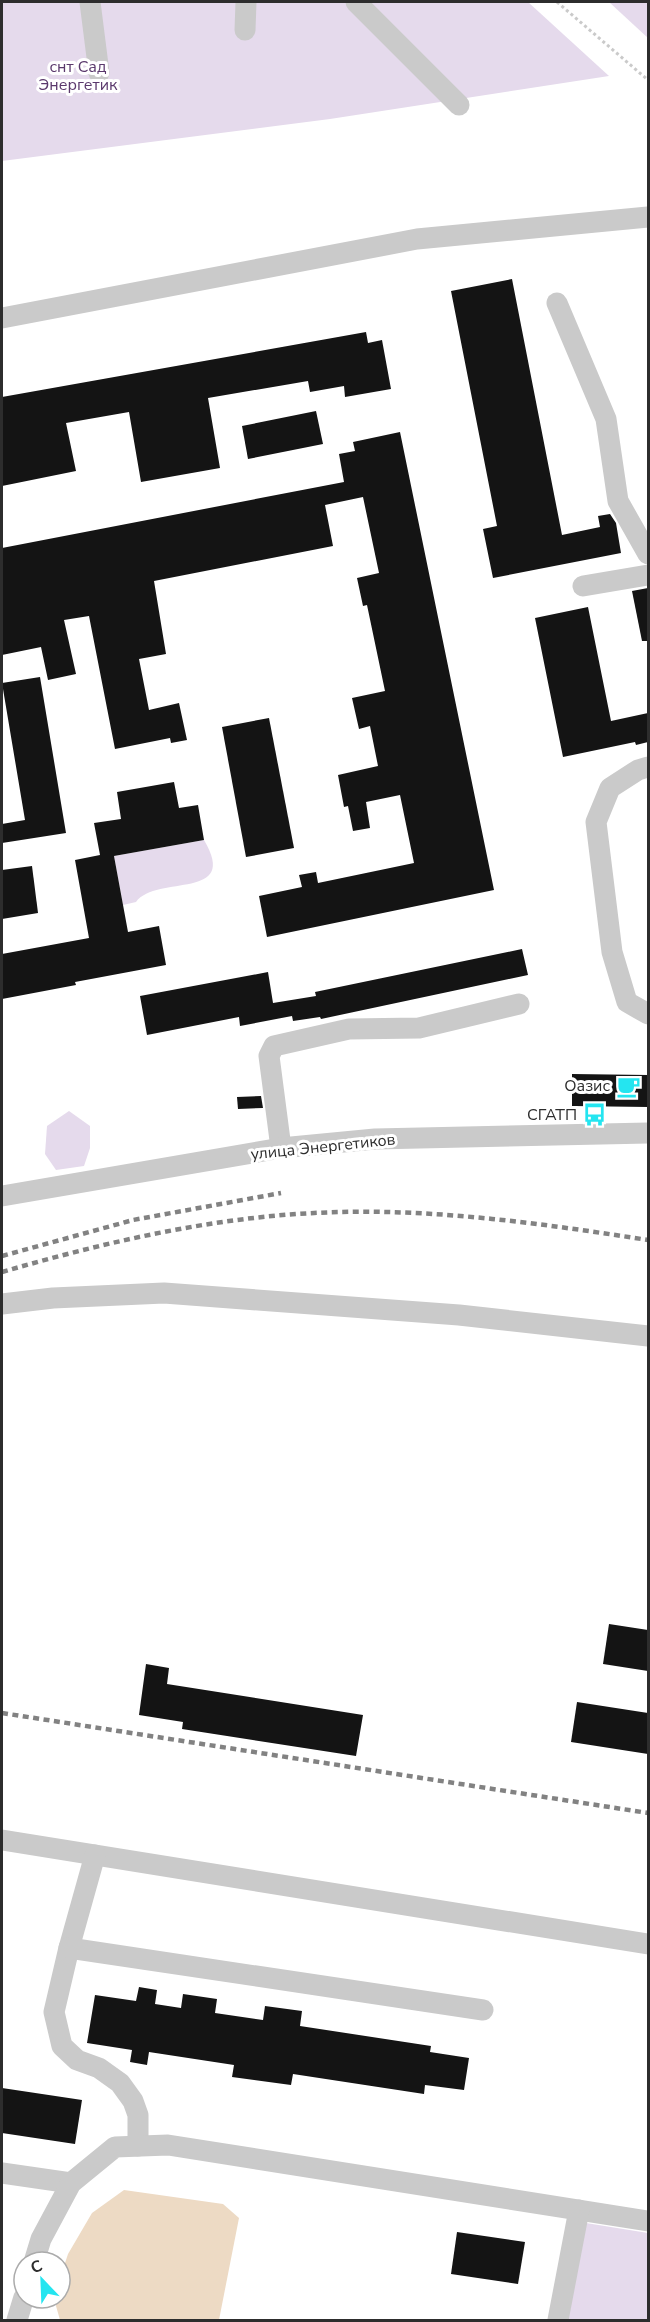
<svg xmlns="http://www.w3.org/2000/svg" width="650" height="2322" viewBox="0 0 650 2322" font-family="'Nunito Sans',sans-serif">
<rect width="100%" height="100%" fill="#fff"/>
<!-- green -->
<g fill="#e5daec">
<polygon points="2,2 528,2 609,76 330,119 2,161"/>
<polygon points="609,2 648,2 648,38"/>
<path d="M204 840C240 901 157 874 136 902L123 905 114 856Z"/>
<polygon points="69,1111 90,1126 90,1148 84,1166 56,1170 45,1154 47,1126"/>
<polygon points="586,2223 648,2233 648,2320 568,2320"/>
</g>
<!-- water -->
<polygon fill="#eddac4" points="124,2190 223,2204 239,2218 219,2320 60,2320 56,2306 57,2298 60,2298 60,2278 68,2254 92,2213"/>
<!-- building -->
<g fill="#141414">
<polygon points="512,279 562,535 600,527 598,516 610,514 616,523 621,553 493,578 483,529 497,526 451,291"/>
<polygon points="366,332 368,343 382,340 391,389 345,397 344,386 310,392 308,381 208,398 220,468 141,482 129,412 66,423 76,471 2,486 2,397"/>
<polygon points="316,411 323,444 248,459 242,426"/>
<polygon points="400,432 494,890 267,937 259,896 302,887 299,875 316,872 318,883 414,863 400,795 366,802 370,828 353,831 348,806 344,807 338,775 378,766 370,726 359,729 352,698 385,691 367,605 363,606 357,578 379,573 363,497 325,505 333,546 154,581 166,654 139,659 149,710 179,703 187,740 171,743 170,738 115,749 89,616 64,620 76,674 48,680 41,647 2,655 2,548 344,482 339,454 355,451 353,442"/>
<polygon points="648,588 648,641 642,641 632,591"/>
<polygon points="588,607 611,721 648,713 648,742 636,745 635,742 563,757 535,618"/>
<polygon points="40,677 66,833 2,843 2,824 25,820 2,683"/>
<polygon points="269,718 294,848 246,857 222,727"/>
<polygon points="174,782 179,808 198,805 204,840 114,856 128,932 159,926 166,965 75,982 76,985 2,999 2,954 89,938 75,860 100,855 94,823 121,819 117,792"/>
<polygon points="32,866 38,913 2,919 2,870"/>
<polygon points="522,949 528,975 321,1019 320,1017 293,1021 292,1016 240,1026 239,1017 147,1035 140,996 268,972 273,1003 316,996 315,992"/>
<polygon points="572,1074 648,1075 648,1107 572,1106"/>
<polygon points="261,1096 263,1108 238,1109 237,1097"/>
<polygon points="609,1624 648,1630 648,1671 603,1664"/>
<polygon points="146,1664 169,1668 167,1684 363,1715 356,1756 182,1729 183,1722 139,1715"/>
<polygon points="577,1702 648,1713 648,1754 571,1742"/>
<polygon points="139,1987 157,1990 155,2004 181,2008 183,1994 217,1999 215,2013 263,2020 265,2006 302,2011 300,2026 431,2046 430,2052 469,2058 464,2090 425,2085 424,2094 293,2074 291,2085 232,2077 234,2065 149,2052 147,2065 130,2062 132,2050 87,2043 95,1995 136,2001"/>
<polygon points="2,2088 82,2100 75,2144 2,2133"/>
<polygon points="457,2232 525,2242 518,2284 451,2274"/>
</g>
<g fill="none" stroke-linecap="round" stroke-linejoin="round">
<!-- path -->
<polyline stroke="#cacaca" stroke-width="3" stroke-dasharray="3 3" stroke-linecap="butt" points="557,2 648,80"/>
<!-- minor -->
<g stroke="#cacaca" stroke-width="21">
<polyline points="90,2 99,73"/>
<polyline points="356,2 459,105"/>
<polyline points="245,30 246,2"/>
<polyline points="557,303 606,419 618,501 648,554"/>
<polyline points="2,318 417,239 648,217"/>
<polyline points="583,586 648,575"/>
<polyline points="648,767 638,770 610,788 596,822 612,952 627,1002 648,1014"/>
<polyline points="281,1148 269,1056 274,1046 349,1029 419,1028 519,1004"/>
<polyline points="2,1196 281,1148 375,1139 648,1133"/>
<polyline points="2,1304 53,1298 164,1293 459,1315 648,1336"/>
<polyline points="2,1840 648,1944"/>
<polyline points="95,1855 69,1948 54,2012 62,2046 77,2060 99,2068 120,2083 133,2101 138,2115 138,2146"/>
<polyline points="69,1948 483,2010"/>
<polyline points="2,2173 71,2183"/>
<polyline points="34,2262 41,2239 71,2183 115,2147 168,2145 648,2221"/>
<polyline points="17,2320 24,2297"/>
<polyline points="558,2320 579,2210"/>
</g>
<!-- rail -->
<g stroke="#828282" stroke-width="4.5" stroke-dasharray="6 4.5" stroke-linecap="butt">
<polyline points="2,1256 133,1220 281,1193"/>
<path d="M2 1272C102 1243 209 1218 314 1213 426 1207 538 1223 648 1240"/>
<polyline points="2,1713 648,1813"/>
</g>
</g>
<!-- icons -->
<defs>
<symbol id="cafe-bare" viewBox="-9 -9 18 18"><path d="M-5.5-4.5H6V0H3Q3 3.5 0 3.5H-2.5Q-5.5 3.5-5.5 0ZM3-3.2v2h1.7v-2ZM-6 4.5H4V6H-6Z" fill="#24e5f0" stroke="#fff" stroke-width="2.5" paint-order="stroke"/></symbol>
<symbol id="bus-bare" viewBox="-9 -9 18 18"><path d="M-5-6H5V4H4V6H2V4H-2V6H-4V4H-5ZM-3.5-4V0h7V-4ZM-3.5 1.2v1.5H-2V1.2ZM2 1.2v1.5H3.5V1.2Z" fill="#24e5f0" stroke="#fff" stroke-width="2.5" paint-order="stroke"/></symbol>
</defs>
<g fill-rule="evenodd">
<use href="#cafe-bare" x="612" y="1070" width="33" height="33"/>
<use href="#bus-bare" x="578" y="1098" width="33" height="33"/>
</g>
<g text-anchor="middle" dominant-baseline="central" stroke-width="6" stroke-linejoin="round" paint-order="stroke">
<!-- park labels -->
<g font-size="16" fill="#5a386c" stroke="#fff">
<text x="78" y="67">снт Сад<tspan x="78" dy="18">Энергетик</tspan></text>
</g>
<!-- poi labels -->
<g font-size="16" fill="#2d2d2d" stroke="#fff" text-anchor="end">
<text x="610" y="1086">Оазис</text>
<text x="577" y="1115">СГАТП</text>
</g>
<!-- street labels -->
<g font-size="16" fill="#2d2d2d" stroke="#fff">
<text transform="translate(323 1147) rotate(-6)">улица Энергетиков</text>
</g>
</g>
<!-- border -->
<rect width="650" height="2322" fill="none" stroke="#2d2d2d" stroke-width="6"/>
<!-- north arrow -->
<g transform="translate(42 2280) rotate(337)"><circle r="28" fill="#ffffff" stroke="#ababab" stroke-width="1.5"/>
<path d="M0-4.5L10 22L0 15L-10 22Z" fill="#24e5f0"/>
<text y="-9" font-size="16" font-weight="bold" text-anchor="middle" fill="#2d2d2d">С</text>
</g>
</svg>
